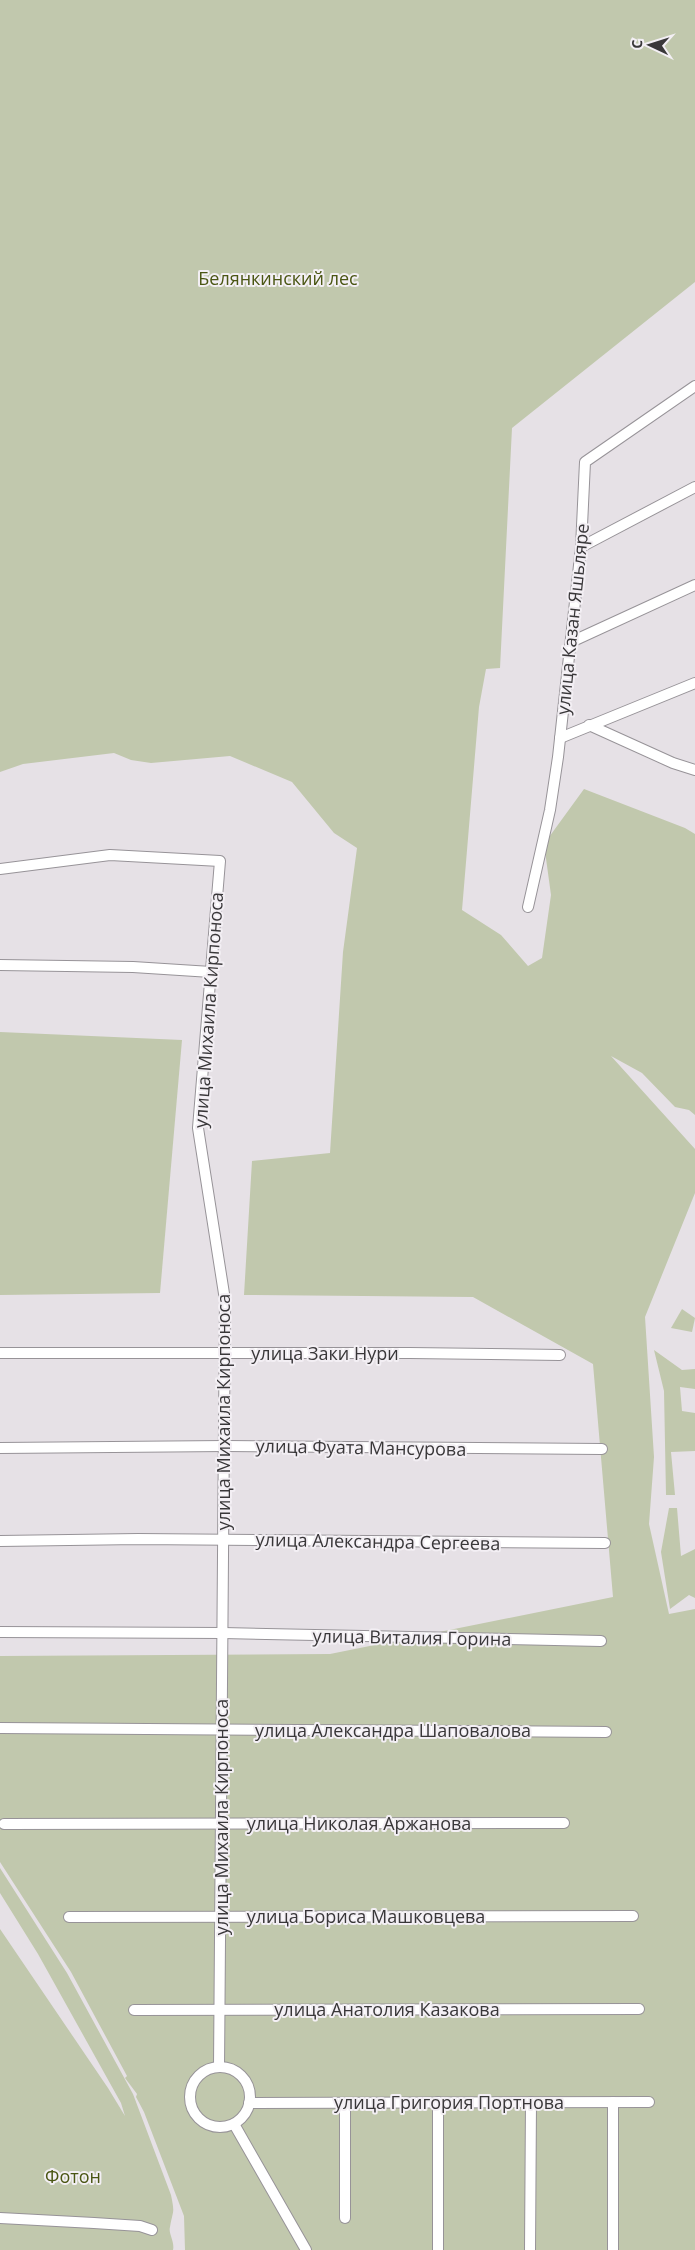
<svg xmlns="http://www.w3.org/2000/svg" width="695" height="2250" viewBox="0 0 695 2250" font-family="'Open Sans',sans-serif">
<rect width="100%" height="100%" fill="#e6e1e6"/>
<!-- green -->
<g fill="#c1c8ad">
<polygon points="0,0 695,0 695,282 512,428 500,668 486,669 479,707 462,910 501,935 528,966 542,958 551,895 544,844 584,789 685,828 695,834 695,1115 689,1110 675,1107 642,1073 611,1056 695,1149 695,1193 645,1317 654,1457 649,1524 669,1614 695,1609 695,2250 185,2250 184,2216 144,2112 136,2097 137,2094 125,2078 127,2076 71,1972 0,1862 0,1656 330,1654 613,1597 593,1364 473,1297 244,1295 252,1161 330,1153 343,952 357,848 334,833 292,782 230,756 151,763 131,760 114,753 23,764 0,772"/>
<polygon points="0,1032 182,1040 160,1293 0,1295"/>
<polygon points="682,1309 695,1318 692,1332 671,1328"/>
<polygon points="654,1350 682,1370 695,1369 695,1389 680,1387 682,1411 695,1413 695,1451 671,1452 675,1495 666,1495 664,1391"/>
<polygon points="669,1508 677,1508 681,1556 695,1549 695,1598 689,1595 670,1609 661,1552"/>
<path d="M0 1868 67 1973 133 2094 171 2195C175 2214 173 2210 170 2227 168 2233 175 2242 173 2250H0V1929L108 2088 125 2116 121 2103 38 1954 0 1893Z"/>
</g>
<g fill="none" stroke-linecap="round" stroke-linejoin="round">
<defs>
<g id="minor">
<polyline points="581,547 695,487"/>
<polyline points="571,642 695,585"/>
<polyline points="589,725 673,763 695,770"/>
<polyline points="560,738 695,683"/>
<polyline points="0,869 110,855 220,861 198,1128 225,1300 219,2067"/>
<polyline points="528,907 550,810 558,757 581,547 585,462 695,386"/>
<polyline points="0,965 133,967 211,972"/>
<polyline points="0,1353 410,1353 560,1355"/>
<polyline points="0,1448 225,1446 602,1449"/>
<polyline points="0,1541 138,1539 605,1543"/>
<polyline points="0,1632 223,1633 601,1641"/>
<polyline points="0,1728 606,1732"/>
<polyline points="4,1824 564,1823"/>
<polyline points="69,1917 633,1916"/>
<polyline points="134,2010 639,2009"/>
<circle cx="220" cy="2097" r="30"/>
<polyline points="613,2102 613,2250"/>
<polyline points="249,2103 649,2102"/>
<polyline points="345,2103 345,2218"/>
<polyline points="234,2124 306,2250"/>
<polyline points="0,2218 94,2223 140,2226 152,2230"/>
<polyline points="438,2250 438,2102"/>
<polyline points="530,2250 531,2102"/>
</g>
</defs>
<!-- minor casing -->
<use href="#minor" stroke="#979398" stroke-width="12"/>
<!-- minor -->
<use href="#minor" stroke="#fff" stroke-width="10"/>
</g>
<g text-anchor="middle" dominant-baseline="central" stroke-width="4" stroke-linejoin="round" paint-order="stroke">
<!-- park labels -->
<g font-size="18" fill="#4a5613" stroke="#f3eff4">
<text x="278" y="278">Белянкинский лес</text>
<text x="73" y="2176">Фотон</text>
</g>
<!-- street labels -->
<g font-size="18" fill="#393739" stroke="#f3eff4">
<text transform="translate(572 619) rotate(-84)">улица Казан Яшьляре</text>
<text transform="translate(208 1010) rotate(-86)">улица Михаила Кирпоноса</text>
<text x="325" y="1353">улица Заки Нури</text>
<text transform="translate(223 1412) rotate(-90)">улица Михаила Кирпоноса</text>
<text transform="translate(361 1447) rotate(1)">улица Фуата Мансурова</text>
<text transform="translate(378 1541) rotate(1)">улица Александра Сергеева</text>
<text transform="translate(412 1637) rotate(1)">улица Виталия Горина</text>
<text x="393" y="1730">улица Александра Шаповалова</text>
<text transform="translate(221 1817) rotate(-90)">улица Михаила Кирпоноса</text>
<text x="359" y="1823">улица Николая Аржанова</text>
<text x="366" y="1916">улица Бориса Машковцева</text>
<text x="387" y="2009">улица Анатолия Казакова</text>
<text x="449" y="2102">улица Григория Портнова</text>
</g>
</g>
<!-- north arrow -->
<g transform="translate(650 45) rotate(274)" stroke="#f3eff4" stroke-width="4" paint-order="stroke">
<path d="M0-4L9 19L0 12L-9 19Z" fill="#393739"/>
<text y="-8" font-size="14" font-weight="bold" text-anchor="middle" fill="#393739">С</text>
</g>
</svg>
